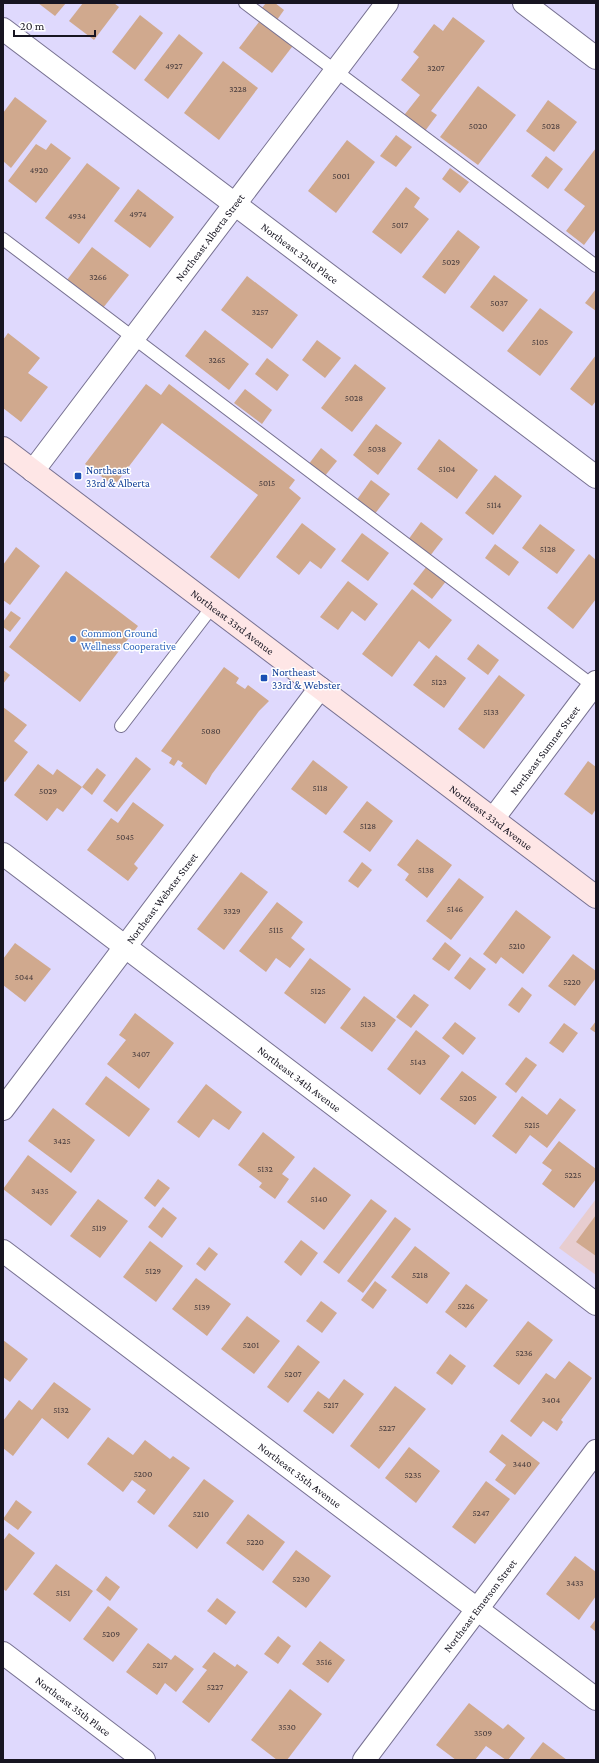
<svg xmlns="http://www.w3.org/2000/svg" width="599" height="1763" viewBox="0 0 599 1763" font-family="'Crimson Pro',serif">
<rect width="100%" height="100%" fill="#dfd9fd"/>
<!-- commercial -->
<polygon fill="#e7cdd0" points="596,1199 596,1275 559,1248"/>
<!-- building -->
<g fill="#d0a98e">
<polygon points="38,3 66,3 55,16"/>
<polygon points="83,3 114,3 119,7 94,40 69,21"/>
<polygon points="266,3 275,3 284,10 277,20 261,9"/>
<polygon points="140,15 163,33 135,70 112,52"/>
<polygon points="453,17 485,41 431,111 437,115 422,135 401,119 420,95 401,80 419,57 413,52 434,24 443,31"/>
<polygon points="262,18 295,43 272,73 239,48"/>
<polygon points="179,34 203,53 168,99 144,80"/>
<polygon points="223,61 258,88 219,140 184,113"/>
<polygon points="478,86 516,115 478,165 440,137"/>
<polygon points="15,97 47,121 11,168 3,161 3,113"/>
<polygon points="548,100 577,122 554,152 526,131"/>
<polygon points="396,135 412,147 396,167 380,156"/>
<polygon points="347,140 375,162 336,213 308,191"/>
<polygon points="51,143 71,158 36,203 8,181 36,144 46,150"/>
<polygon points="596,148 596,229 584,245 566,231 585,206 564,190"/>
<polygon points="546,156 563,169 548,189 531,176"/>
<polygon points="87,163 120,188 79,244 45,218"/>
<polygon points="450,168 469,182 460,193 442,179"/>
<polygon points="406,187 420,198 414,207 429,219 401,254 372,232"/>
<polygon points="138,189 174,217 150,248 114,221"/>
<polygon points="458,230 480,247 445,294 422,277"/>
<polygon points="92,247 129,275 103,308 67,280"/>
<polygon points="494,275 528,300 503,332 470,307"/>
<polygon points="247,276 298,315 272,349 221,310"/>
<polygon points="596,289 596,311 585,303"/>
<polygon points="540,308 573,332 540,376 507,351"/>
<polygon points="205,330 249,364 229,390 185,356"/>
<polygon points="8,333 40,358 28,373 48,387 21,422 3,408 3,340"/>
<polygon points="317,340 341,358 325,378 302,360"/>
<polygon points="596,355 596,401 592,406 570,389"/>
<polygon points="267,358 289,375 277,391 255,374"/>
<polygon points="355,364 386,388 352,432 321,408"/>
<polygon points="146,384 161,395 169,384 295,480 289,488 301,498 239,579 210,557 258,495 162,423 114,486 85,464"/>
<polygon points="245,389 272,410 262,424 234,403"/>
<polygon points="376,424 402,443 378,475 353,455"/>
<polygon points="439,439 478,470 457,499 417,469"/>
<polygon points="321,448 337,461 324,477 308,465"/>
<polygon points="495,475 522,496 493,535 465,513"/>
<polygon points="371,480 390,494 374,515 356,501"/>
<polygon points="421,522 443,539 430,556 408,540"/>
<polygon points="302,523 336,549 321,569 310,561 299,575 276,557"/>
<polygon points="540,524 575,550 557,574 522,548"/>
<polygon points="362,533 389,553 368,581 341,561"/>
<polygon points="495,544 519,562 509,576 485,558"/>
<polygon points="16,547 40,566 10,605 3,600 3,565"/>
<polygon points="589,554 596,560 596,599 573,629 547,608"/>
<polygon points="427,566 447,580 432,599 413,584"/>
<polygon points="66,571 138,626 80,702 9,647"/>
<polygon points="348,581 378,604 365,621 352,611 338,630 320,617"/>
<polygon points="412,589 452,620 429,649 419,641 392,677 362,654"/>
<polygon points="11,611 21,618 10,632 3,627 3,622"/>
<polygon points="478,644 499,660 488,675 467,659"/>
<polygon points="436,655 466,678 444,708 413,685"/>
<polygon points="224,667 239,678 236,683 245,689 248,685 269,701 259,711 212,774 206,785 181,766 183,763 178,760 174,766 169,763 172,758 161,751"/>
<polygon points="3,670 10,675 3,684"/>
<polygon points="499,675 525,695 484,749 458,729"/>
<polygon points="3,707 27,725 14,741 28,752 5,782 3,781"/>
<polygon points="136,757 151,769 117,812 103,801"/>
<polygon points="313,760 348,787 326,815 291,789"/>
<polygon points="588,761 596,767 596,809 592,815 564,794"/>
<polygon points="38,764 53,775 57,769 82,787 63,812 57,808 47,821 14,795"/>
<polygon points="97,768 106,775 92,795 82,787"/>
<polygon points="367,801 393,821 370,852 343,832"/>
<polygon points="133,802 164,825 134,864 138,868 128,881 87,850 111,818 118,823"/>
<polygon points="417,839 452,865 427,898 405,880 409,874 397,865"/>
<polygon points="362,862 372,870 358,888 348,881"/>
<polygon points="241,872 268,892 224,950 197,929"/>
<polygon points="459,878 484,897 451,940 426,921"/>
<polygon points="277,902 303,922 291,938 305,949 290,968 276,958 266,972 239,951"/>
<polygon points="516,910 551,937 523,974 501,957 496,964 483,954"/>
<polygon points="445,942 461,955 449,971 432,959"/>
<polygon points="15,943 51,969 25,1002 3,985 3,959"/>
<polygon points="573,954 596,971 596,978 575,1006 548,986"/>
<polygon points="470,957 486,969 470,990 454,978"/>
<polygon points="310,958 351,989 325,1024 284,993"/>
<polygon points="522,987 532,995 519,1013 508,1005"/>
<polygon points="414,994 429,1005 411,1028 396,1017"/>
<polygon points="364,996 396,1020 372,1052 340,1028"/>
<polygon points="135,1013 174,1043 139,1089 107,1064 126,1040 119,1035"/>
<polygon points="596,1021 596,1033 590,1029"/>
<polygon points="455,1022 476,1038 463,1055 442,1038"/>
<polygon points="564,1023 578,1033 563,1053 549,1043"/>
<polygon points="416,1030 450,1056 420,1095 387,1069"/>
<polygon points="526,1057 537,1065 516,1093 505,1084"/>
<polygon points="462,1071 497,1097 475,1125 440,1099"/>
<polygon points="106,1076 150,1109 129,1137 85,1104"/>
<polygon points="206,1084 242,1112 229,1130 213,1119 199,1138 177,1122"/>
<polygon points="522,1096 547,1115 560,1098 576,1110 547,1148 530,1135 516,1154 492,1136"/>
<polygon points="53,1108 95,1140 71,1173 28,1141"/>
<polygon points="263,1132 295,1157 282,1174 289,1179 275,1199 259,1187 262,1183 238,1165"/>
<polygon points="559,1141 596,1169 596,1179 574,1208 542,1184 552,1170 542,1163"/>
<polygon points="28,1155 77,1192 51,1226 3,1189"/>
<polygon points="314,1167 351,1195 324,1230 287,1202"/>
<polygon points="158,1179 170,1188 155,1207 144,1198"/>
<polygon points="98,1199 128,1221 100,1258 70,1236"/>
<polygon points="371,1199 387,1211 339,1274 323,1262"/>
<polygon points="163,1207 177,1218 162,1238 148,1227"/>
<polygon points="596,1215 596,1256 576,1242"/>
<polygon points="395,1217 411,1229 363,1293 347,1281"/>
<polygon points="301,1240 318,1253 301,1276 284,1262"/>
<polygon points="150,1241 183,1266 156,1302 123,1277"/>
<polygon points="415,1246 450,1273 427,1304 391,1277"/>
<polygon points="209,1247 218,1254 205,1271 196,1264"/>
<polygon points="196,1278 231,1304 207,1336 172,1309"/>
<polygon points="375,1281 387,1290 373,1309 361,1300"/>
<polygon points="466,1284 488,1300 466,1328 445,1312"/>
<polygon points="321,1301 337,1313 322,1333 306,1321"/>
<polygon points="247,1316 280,1341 254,1374 221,1349"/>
<polygon points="528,1321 553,1340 519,1385 493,1366"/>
<polygon points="3,1340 28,1359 10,1382 3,1377"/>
<polygon points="298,1345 320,1362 288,1403 267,1387"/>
<polygon points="450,1354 466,1366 452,1385 436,1373"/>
<polygon points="569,1361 592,1378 561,1420 563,1422 557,1431 543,1421 531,1437 510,1421 546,1373 555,1379"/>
<polygon points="344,1379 364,1394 333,1434 303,1411 318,1391 329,1399"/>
<polygon points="54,1382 91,1409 68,1439 42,1418 13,1456 3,1448 3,1421 19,1400 32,1410"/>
<polygon points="395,1386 426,1409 379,1469 350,1446"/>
<polygon points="502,1434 540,1463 515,1495 495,1480 506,1465 489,1452"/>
<polygon points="108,1437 133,1455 145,1440 170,1459 173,1456 190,1468 154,1515 137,1502 146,1490 132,1480 123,1492 87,1464"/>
<polygon points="409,1447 440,1471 416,1503 385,1478"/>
<polygon points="204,1479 234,1501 197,1549 168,1526"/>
<polygon points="486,1481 510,1499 475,1544 452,1527"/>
<polygon points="16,1500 32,1512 18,1530 3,1519"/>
<polygon points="248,1514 285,1542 263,1571 226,1543"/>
<polygon points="9,1533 35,1553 6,1591 3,1589 3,1541"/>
<polygon points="296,1550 331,1576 306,1608 272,1582"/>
<polygon points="575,1556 596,1572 596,1596 579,1620 546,1594"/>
<polygon points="56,1564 93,1591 70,1622 33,1594"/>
<polygon points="106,1576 120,1587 110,1601 96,1590"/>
<polygon points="217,1598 236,1612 226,1625 207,1611"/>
<polygon points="108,1606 138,1629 113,1662 83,1639"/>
<polygon points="596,1619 596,1632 590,1627"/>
<polygon points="278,1636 291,1646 278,1664 264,1654"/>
<polygon points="320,1641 345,1660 328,1683 302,1664"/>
<polygon points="148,1643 171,1660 175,1655 194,1669 176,1692 165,1683 157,1695 126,1672"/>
<polygon points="214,1652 235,1667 237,1664 248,1672 209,1723 182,1702 207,1670 202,1667"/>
<polygon points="290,1689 322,1714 287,1760 277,1760 251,1740"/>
<polygon points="469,1703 503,1729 508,1724 525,1738 508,1760 506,1760 486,1746 475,1760 456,1760 436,1745"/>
<polygon points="543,1742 567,1760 529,1760"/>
</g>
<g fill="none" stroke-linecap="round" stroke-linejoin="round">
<defs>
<g id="service">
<polyline points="245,3 596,266"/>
<polyline points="3,239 596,688"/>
<polyline points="121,726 212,607"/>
</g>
<g id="minor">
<polyline points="524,3 596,58"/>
<path id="s1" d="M3 29 596 477"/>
<path id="s2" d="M493 819 596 682"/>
<path id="s3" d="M3 854 596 1304"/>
<path id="s4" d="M3 1109 320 688"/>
<path id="s5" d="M3 1251 596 1699"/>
<path id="s6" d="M3 1653 144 1760"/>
<path id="s7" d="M364 1760 596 1451"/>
</g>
<g id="tertiary">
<path id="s8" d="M33 471 387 3"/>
</g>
<g id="secondary">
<path id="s9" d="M3 448 596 897"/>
</g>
</defs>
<!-- service casing -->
<use href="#service" stroke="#777191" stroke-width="14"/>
<!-- minor casing -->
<use href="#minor" stroke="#777191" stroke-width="24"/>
<!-- tertiary casing -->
<use href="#tertiary" stroke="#777191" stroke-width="24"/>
<!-- secondary casing -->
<use href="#secondary" stroke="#777191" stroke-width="24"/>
<!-- service -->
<use href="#service" stroke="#fff" stroke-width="12"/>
<!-- minor -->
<use href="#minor" stroke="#fff" stroke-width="22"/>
<!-- tertiary -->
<use href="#tertiary" stroke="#fff" stroke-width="22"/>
<!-- secondary -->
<use href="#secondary" stroke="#fee6e6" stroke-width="22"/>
</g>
<!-- markers -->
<g fill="#1a4fb4" stroke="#fff" stroke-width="1.5">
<rect x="74" y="472" width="8" height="8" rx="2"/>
<rect x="260" y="674" width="8" height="8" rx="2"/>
</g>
<circle fill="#3f7fe0" stroke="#fff" stroke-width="1.5" cx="73" cy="639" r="4"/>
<g text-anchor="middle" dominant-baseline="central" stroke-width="3" stroke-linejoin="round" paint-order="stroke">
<!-- number labels -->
<g font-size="9" fill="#453a3c">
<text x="174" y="66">4927</text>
<text x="436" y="68">3207</text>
<text x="238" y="89">3228</text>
<text x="478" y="126">5020</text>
<text x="551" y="126">5028</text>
<text x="39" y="170">4920</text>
<text x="341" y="176">5001</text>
<text x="138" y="214">4974</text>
<text x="77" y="216">4934</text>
<text x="400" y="225">5017</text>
<text x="451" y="262">5029</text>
<text x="98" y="277">3266</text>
<text x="499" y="303">5037</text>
<text x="260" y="312">3257</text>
<text x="540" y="342">5105</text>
<text x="217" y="360">3265</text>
<text x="354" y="398">5028</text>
<text x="377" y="449">5038</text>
<text x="447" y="469">5104</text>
<text x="267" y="483">5015</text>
<text x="494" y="505">5114</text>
<text x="548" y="549">5128</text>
<text x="439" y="682">5123</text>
<text x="491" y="712">5133</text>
<text x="211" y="731">5080</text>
<text x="320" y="788">5118</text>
<text x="48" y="791">5029</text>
<text x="368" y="826">5128</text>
<text x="125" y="837">5045</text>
<text x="426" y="870">5138</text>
<text x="455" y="909">5146</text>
<text x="232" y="911">3329</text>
<text x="276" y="930">5115</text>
<text x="517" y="946">5210</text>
<text x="24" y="977">5044</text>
<text x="572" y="982">5220</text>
<text x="318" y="991">5125</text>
<text x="368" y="1024">5133</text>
<text x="141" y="1054">3407</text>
<text x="418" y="1062">5143</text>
<text x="468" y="1098">5205</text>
<text x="532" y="1125">5215</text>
<text x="62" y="1141">3425</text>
<text x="265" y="1169">5132</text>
<text x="573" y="1175">5225</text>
<text x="40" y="1191">3435</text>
<text x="319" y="1199">5140</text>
<text x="99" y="1228">5119</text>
<text x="153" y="1271">5129</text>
<text x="420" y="1275">5218</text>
<text x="466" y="1306">5226</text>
<text x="202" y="1307">5139</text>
<text x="251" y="1345">5201</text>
<text x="524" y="1353">5236</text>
<text x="293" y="1374">5207</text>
<text x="551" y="1400">3404</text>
<text x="331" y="1405">5217</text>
<text x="61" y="1410">5132</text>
<text x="387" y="1428">5227</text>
<text x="522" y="1464">3440</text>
<text x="143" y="1474">5200</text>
<text x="413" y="1475">5235</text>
<text x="481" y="1513">5247</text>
<text x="201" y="1514">5210</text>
<text x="255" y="1542">5220</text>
<text x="301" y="1579">5230</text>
<text x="575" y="1583">3433</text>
<text x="63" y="1593">5151</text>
<text x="111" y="1634">5209</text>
<text x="324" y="1662">3516</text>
<text x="160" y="1665">5217</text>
<text x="215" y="1687">5227</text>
<text x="287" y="1727">3530</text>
<text x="483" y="1733">3509</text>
</g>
<!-- street labels -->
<g font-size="11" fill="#171521" stroke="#fff">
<text stroke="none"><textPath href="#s8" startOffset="293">Northeast Alberta Street</textPath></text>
<text stroke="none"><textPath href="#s1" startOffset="372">Northeast 32nd Place</textPath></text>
<text stroke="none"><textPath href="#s9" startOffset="288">Northeast 33rd Avenue</textPath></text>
<text stroke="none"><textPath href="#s2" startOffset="86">Northeast Sumner Street</textPath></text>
<text stroke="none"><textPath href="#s9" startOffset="612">Northeast 33rd Avenue</textPath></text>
<text stroke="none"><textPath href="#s4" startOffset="264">Northeast Webster Street</textPath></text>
<text stroke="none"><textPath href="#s3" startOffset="372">Northeast 34th Avenue</textPath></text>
<text stroke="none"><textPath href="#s5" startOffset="372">Northeast 35th Avenue</textPath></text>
<text stroke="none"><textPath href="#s7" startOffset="193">Northeast Emerson Street</textPath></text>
<text stroke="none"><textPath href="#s6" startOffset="88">Northeast 35th Place</textPath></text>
</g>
<!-- transit labels -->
<g font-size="11" fill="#164399" stroke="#fff" text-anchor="start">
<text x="86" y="470">Northeast<tspan x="86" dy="13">33rd &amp; Alberta</tspan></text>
<text x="272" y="672">Northeast<tspan x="272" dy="13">33rd &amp; Webster</tspan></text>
</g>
<!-- shop labels -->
<g font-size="11" fill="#366cbe" stroke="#fff" text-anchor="start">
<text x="81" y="633">Common Ground<tspan x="81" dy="13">Wellness Cooperative</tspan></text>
</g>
</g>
<!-- border -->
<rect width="599" height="1763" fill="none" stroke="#171521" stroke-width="8"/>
<!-- scale -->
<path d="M14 30v6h81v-6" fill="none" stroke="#171521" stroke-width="2"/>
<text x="20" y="30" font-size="12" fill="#171521" stroke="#ffffff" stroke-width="3" paint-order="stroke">20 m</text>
</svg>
